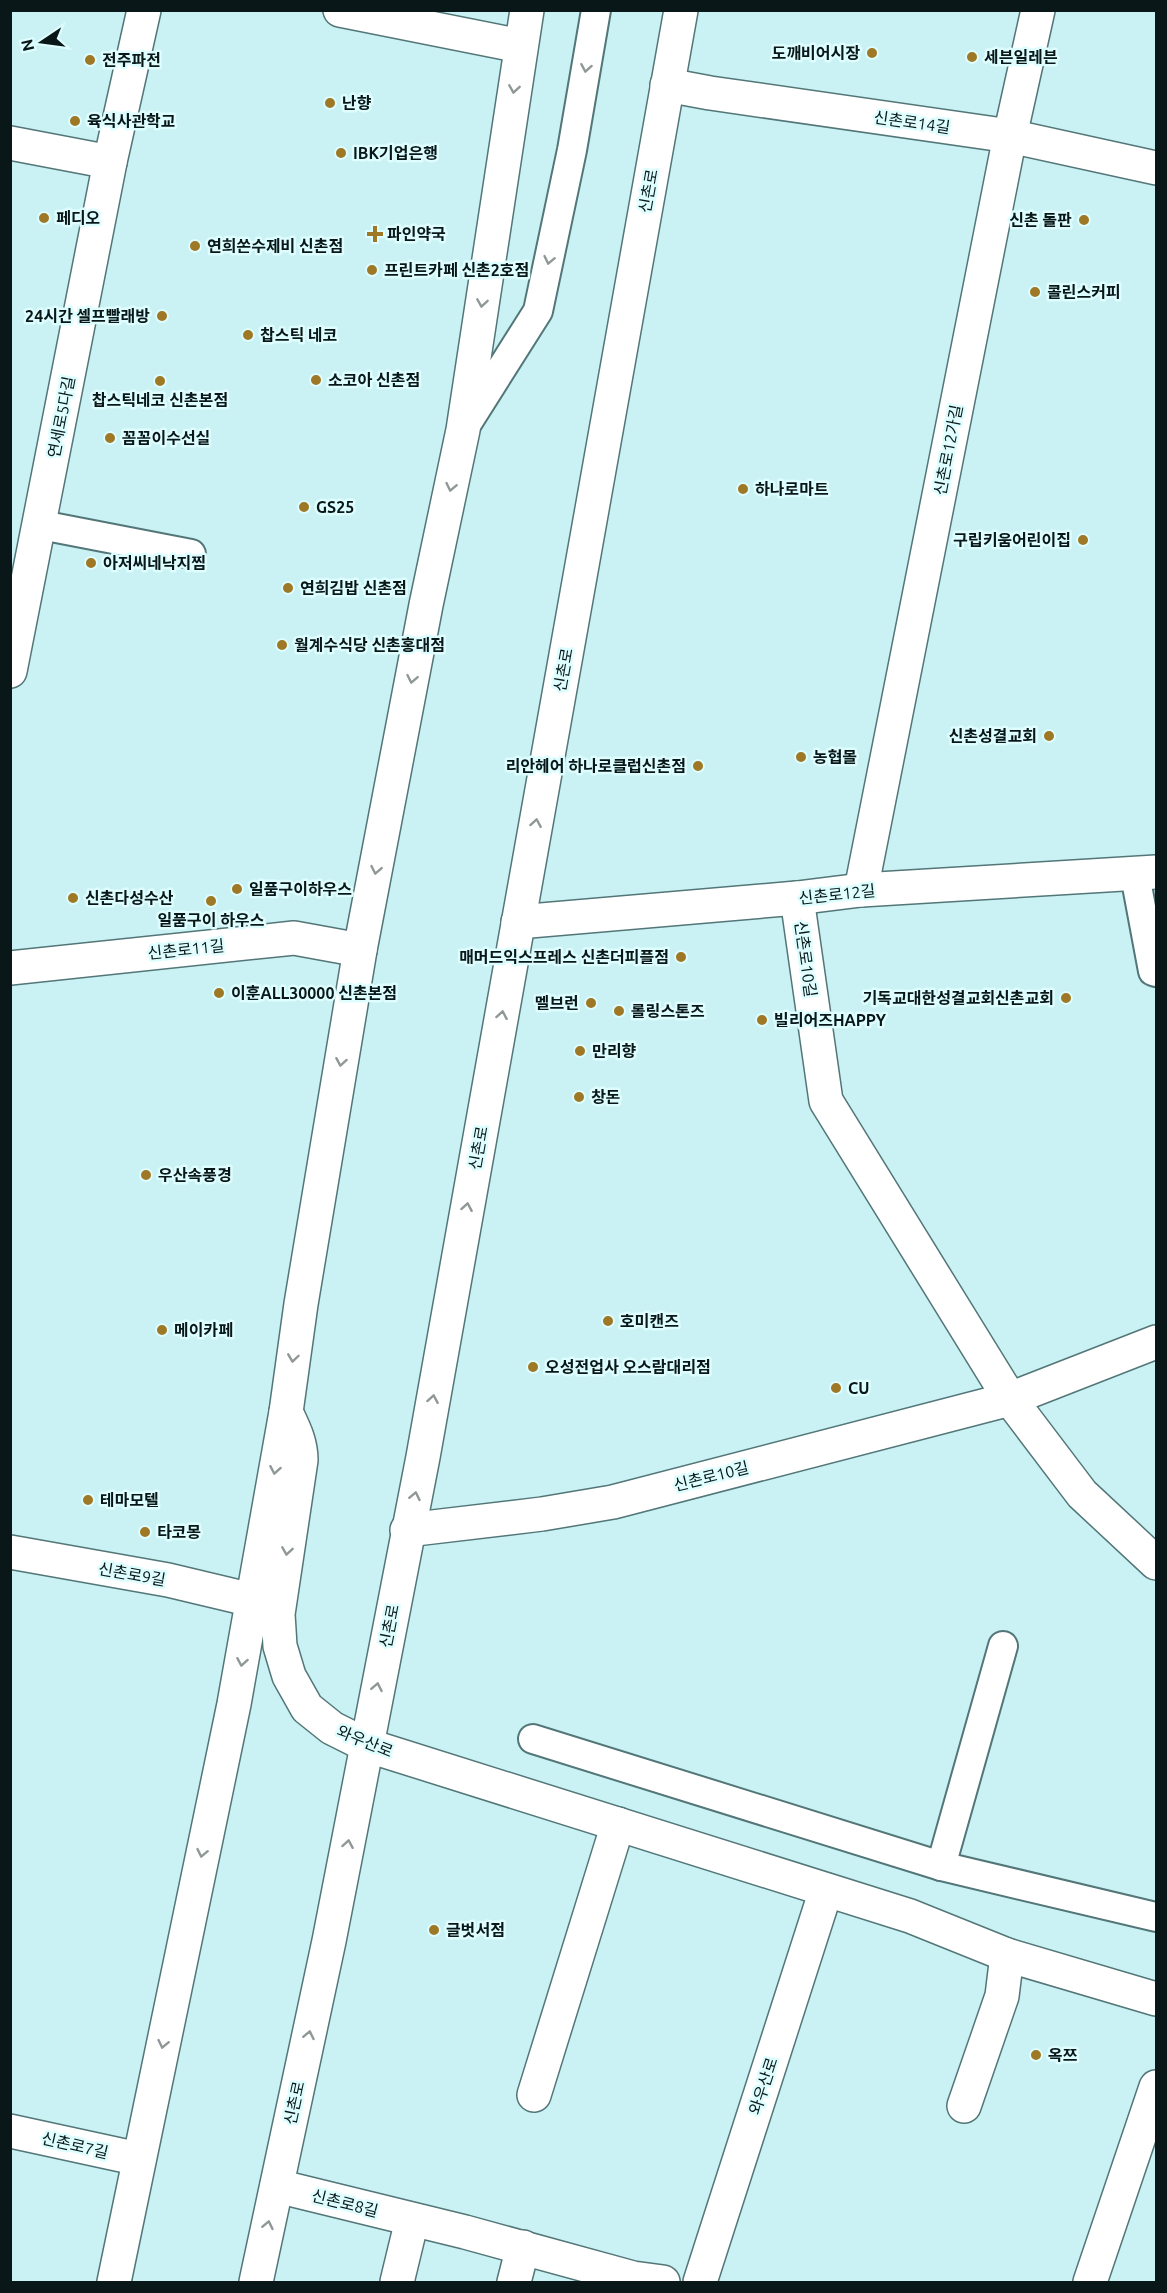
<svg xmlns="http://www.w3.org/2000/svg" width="1167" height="2293" viewBox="0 0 1167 2293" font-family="Ubuntu,'Noto Sans KR',sans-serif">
<rect width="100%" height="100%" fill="#caf1f3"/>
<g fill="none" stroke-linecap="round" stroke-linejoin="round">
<defs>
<g id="service">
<polyline points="464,428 538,311 572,150 596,10"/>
<polyline points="41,525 191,554"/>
<polyline points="1135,875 1153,971 1156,972"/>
<polyline points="533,1739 941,1866 1156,1917"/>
<polyline points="941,1866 1003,1646"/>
</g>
<g id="minor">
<polyline points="340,10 521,46"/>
<polyline points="667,85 710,93 1010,136 1156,168"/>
<polyline points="10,143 110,162"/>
<polyline points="10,671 110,162 144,10"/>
<polyline points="861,890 1010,136 1038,10"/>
<polyline points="797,898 826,1101 1010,1399 1082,1494 1156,1563"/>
<polyline points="518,922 797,898 861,890 1156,872"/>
<polyline points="10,968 294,938 360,950"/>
<polyline points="407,1530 542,1514 613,1502 1010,1399 1156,1342"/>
<polyline points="10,1552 168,1580 252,1600"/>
<polyline points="534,2095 618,1824"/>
<polyline points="964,2106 1002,1996 1007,1955"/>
<polyline points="10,2131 139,2159"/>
<polyline points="277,2186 465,2232 633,2278 663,2282"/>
<polyline points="397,2282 412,2220"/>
<polyline points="514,2282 523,2247"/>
<polyline points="700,2282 826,1890"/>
<polyline points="1090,2282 1156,2087"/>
</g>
<path id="tertiary" d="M286 1412C294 1429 301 1442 301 1460L278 1614 280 1646 289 1676 307 1708 332 1728 366 1745 910 1916 1007 1955 1156 1999"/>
<g id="primary">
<polyline points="114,2282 234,1704 286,1412 301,1304 360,950 426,605 463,430 527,10"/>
<polyline points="256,2282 329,1941 423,1457 681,10"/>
</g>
</defs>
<!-- service casing -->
<use href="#service" stroke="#537678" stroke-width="32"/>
<!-- minor casing -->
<use href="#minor" stroke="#537678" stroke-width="36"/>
<!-- tertiary casing -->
<use href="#tertiary" stroke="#537678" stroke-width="36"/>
<!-- primary casing -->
<use href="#primary" stroke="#537678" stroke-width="36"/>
<!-- service -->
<use href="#service" stroke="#fff" stroke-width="28"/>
<!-- minor -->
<use href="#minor" stroke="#fff" stroke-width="33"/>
<!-- tertiary -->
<use href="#tertiary" stroke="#fff" stroke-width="33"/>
<!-- primary -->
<use href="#primary" stroke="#fff" stroke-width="33"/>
</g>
<!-- one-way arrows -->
<defs><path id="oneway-chevron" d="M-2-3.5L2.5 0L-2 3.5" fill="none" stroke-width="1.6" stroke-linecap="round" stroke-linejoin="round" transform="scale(1.5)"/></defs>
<g stroke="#909797">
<use href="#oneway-chevron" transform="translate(586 68) rotate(100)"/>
<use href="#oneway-chevron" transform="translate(514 89) rotate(99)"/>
<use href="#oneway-chevron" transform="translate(549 260) rotate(102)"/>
<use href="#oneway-chevron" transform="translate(482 303) rotate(99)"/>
<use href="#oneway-chevron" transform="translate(451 487) rotate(102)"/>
<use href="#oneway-chevron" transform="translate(412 679) rotate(101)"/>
<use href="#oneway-chevron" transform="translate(536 823) rotate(-80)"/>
<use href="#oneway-chevron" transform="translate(376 870) rotate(101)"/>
<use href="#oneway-chevron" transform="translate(502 1015) rotate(-80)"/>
<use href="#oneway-chevron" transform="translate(341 1062) rotate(100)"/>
<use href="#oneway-chevron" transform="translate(467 1207) rotate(-80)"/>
<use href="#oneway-chevron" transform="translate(293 1358) rotate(98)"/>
<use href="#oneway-chevron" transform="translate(433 1399) rotate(-80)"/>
<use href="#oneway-chevron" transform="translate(275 1470) rotate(100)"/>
<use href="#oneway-chevron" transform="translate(415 1496) rotate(-78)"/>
<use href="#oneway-chevron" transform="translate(287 1551) rotate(99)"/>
<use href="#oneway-chevron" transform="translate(242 1662) rotate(100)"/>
<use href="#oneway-chevron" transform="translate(377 1687) rotate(-79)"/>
<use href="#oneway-chevron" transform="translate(348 1844) rotate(-80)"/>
<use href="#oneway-chevron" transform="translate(202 1853) rotate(102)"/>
<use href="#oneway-chevron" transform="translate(309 2035) rotate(-78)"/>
<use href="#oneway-chevron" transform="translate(163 2044) rotate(102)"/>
<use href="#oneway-chevron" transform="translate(268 2225) rotate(-78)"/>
</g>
<!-- markers -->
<g fill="#9e7825" stroke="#ddfdfe" stroke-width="2">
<circle cx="872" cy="53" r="6"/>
<circle cx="972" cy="57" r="6"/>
<circle cx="90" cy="60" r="6"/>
<circle cx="330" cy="103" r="6"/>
<circle cx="75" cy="121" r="6"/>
<circle cx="341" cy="153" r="6"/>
<circle cx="44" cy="218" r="6"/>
<circle cx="1084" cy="220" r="6"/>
<path d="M372 225h6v6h6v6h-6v6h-6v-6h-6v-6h6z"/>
<circle cx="195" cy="246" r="6"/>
<circle cx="372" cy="270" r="6"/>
<circle cx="1035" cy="292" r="6"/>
<circle cx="162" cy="316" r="6"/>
<circle cx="248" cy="335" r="6"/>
<circle cx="316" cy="380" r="6"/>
<circle cx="160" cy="381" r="6"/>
<circle cx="110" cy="438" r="6"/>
<circle cx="743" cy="489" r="6"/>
<circle cx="304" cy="507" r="6"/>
<circle cx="1083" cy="540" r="6"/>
<circle cx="91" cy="563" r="6"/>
<circle cx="288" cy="588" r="6"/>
<circle cx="282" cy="645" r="6"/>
<circle cx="1049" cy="736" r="6"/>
<circle cx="801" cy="757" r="6"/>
<circle cx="698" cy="766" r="6"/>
<circle cx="237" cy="889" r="6"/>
<circle cx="73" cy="898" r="6"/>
<circle cx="211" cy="901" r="6"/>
<circle cx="681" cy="957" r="6"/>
<circle cx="219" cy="993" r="6"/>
<circle cx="1066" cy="998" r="6"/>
<circle cx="591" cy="1003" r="6"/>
<circle cx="619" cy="1011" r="6"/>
<circle cx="762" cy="1020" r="6"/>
<circle cx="580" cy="1051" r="6"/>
<circle cx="579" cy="1097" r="6"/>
<circle cx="146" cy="1175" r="6"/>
<circle cx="608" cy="1321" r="6"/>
<circle cx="162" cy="1330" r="6"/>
<circle cx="533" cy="1367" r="6"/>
<circle cx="836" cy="1388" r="6"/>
<circle cx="88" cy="1500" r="6"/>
<circle cx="145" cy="1532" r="6"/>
<circle cx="434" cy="1930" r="6"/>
<circle cx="1036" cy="2055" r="6"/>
</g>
<g text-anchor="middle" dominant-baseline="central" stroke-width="5" stroke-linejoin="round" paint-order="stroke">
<!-- poi labels -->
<g font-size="16" font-weight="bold" fill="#091718" stroke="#ddfdfe" text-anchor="start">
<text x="860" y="53" text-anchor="end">도깨비어시장</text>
<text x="984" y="57">세븐일레븐</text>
<text x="102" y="60">전주파전</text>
<text x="342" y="103">난향</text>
<text x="87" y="121">육식사관학교</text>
<text x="353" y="153">IBK기업은행</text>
<text x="56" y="218">페디오</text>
<text x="1072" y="220" text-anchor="end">신촌 돌판</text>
<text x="387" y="234">파인약국</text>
<text x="207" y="246">연희쏜수제비 신촌점</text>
<text x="384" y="270">프린트카페 신촌2호점</text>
<text x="1047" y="292">콜린스커피</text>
<text x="150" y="316" text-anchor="end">24시간 셀프빨래방</text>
<text x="260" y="335">찹스틱 네코</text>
<text x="328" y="380">소코아 신촌점</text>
<text x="160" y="400" text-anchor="middle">찹스틱네코 신촌본점</text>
<text x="122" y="438">꼼꼼이수선실</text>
<text x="755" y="489">하나로마트</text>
<text x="316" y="507">GS25</text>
<text x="1071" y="540" text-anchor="end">구립키움어린이집</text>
<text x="103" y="563">아저씨네낙지찜</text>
<text x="300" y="588">연희김밥 신촌점</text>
<text x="294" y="645">월계수식당 신촌홍대점</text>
<text x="1037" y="736" text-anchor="end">신촌성결교회</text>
<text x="813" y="757">농협몰</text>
<text x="686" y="766" text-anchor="end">리안헤어 하나로클럽신촌점</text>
<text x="249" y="889">일품구이하우스</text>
<text x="85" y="898">신촌다성수산</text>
<text x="211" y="920" text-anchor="middle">일품구이 하우스</text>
<text x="669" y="957" text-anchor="end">매머드익스프레스 신촌더피플점</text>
<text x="231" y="993">이훈ALL30000 신촌본점</text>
<text x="1054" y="998" text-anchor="end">기독교대한성결교회신촌교회</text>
<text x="579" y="1003" text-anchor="end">멜브런</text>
<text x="631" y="1011">롤링스톤즈</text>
<text x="774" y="1020">빌리어즈HAPPY</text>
<text x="592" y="1051">만리향</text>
<text x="591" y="1097">창돈</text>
<text x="158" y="1175">우산속풍경</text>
<text x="620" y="1321">호미캔즈</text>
<text x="174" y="1330">메이카페</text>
<text x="545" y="1367">오성전업사 오스람대리점</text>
<text x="848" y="1388">CU</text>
<text x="100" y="1500">테마모텔</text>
<text x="157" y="1532">타코몽</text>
<text x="446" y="1930">글벗서점</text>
<text x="1048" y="2055">옥쯔</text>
</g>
<!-- street labels -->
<g font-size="16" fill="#091718" stroke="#ddfdfe">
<text transform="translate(912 122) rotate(8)">신촌로14길</text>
<text transform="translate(648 191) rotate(-80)">신촌로</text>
<text transform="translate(61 417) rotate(-79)">연세로5다길</text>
<text transform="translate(948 450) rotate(-79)">신촌로12가길</text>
<text transform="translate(563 670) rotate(-80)">신촌로</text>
<text transform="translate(837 894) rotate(-6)">신촌로12길</text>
<text transform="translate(186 949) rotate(-6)">신촌로11길</text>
<text transform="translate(806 959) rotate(82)">신촌로10길</text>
<text transform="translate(478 1148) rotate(-80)">신촌로</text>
<text transform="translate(711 1476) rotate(-14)">신촌로10길</text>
<text transform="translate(132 1574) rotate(10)">신촌로9길</text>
<text transform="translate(389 1626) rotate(-79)">신촌로</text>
<text transform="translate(365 1741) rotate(22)">와우산로</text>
<text transform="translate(763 2086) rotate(-72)">와우산로</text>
<text transform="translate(294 2103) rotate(-78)">신촌로</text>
<text transform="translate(75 2145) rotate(13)">신촌로7길</text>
<text transform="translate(345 2203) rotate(14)">신촌로8길</text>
</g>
</g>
<!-- border -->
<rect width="1167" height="2293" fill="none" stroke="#091718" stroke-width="24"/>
<!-- north arrow -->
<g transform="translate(42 42) rotate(257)" stroke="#ddfdfe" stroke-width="4.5" paint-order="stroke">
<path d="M0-4.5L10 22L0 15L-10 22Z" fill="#091718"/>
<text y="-9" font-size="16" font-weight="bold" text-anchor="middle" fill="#091718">N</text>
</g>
</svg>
